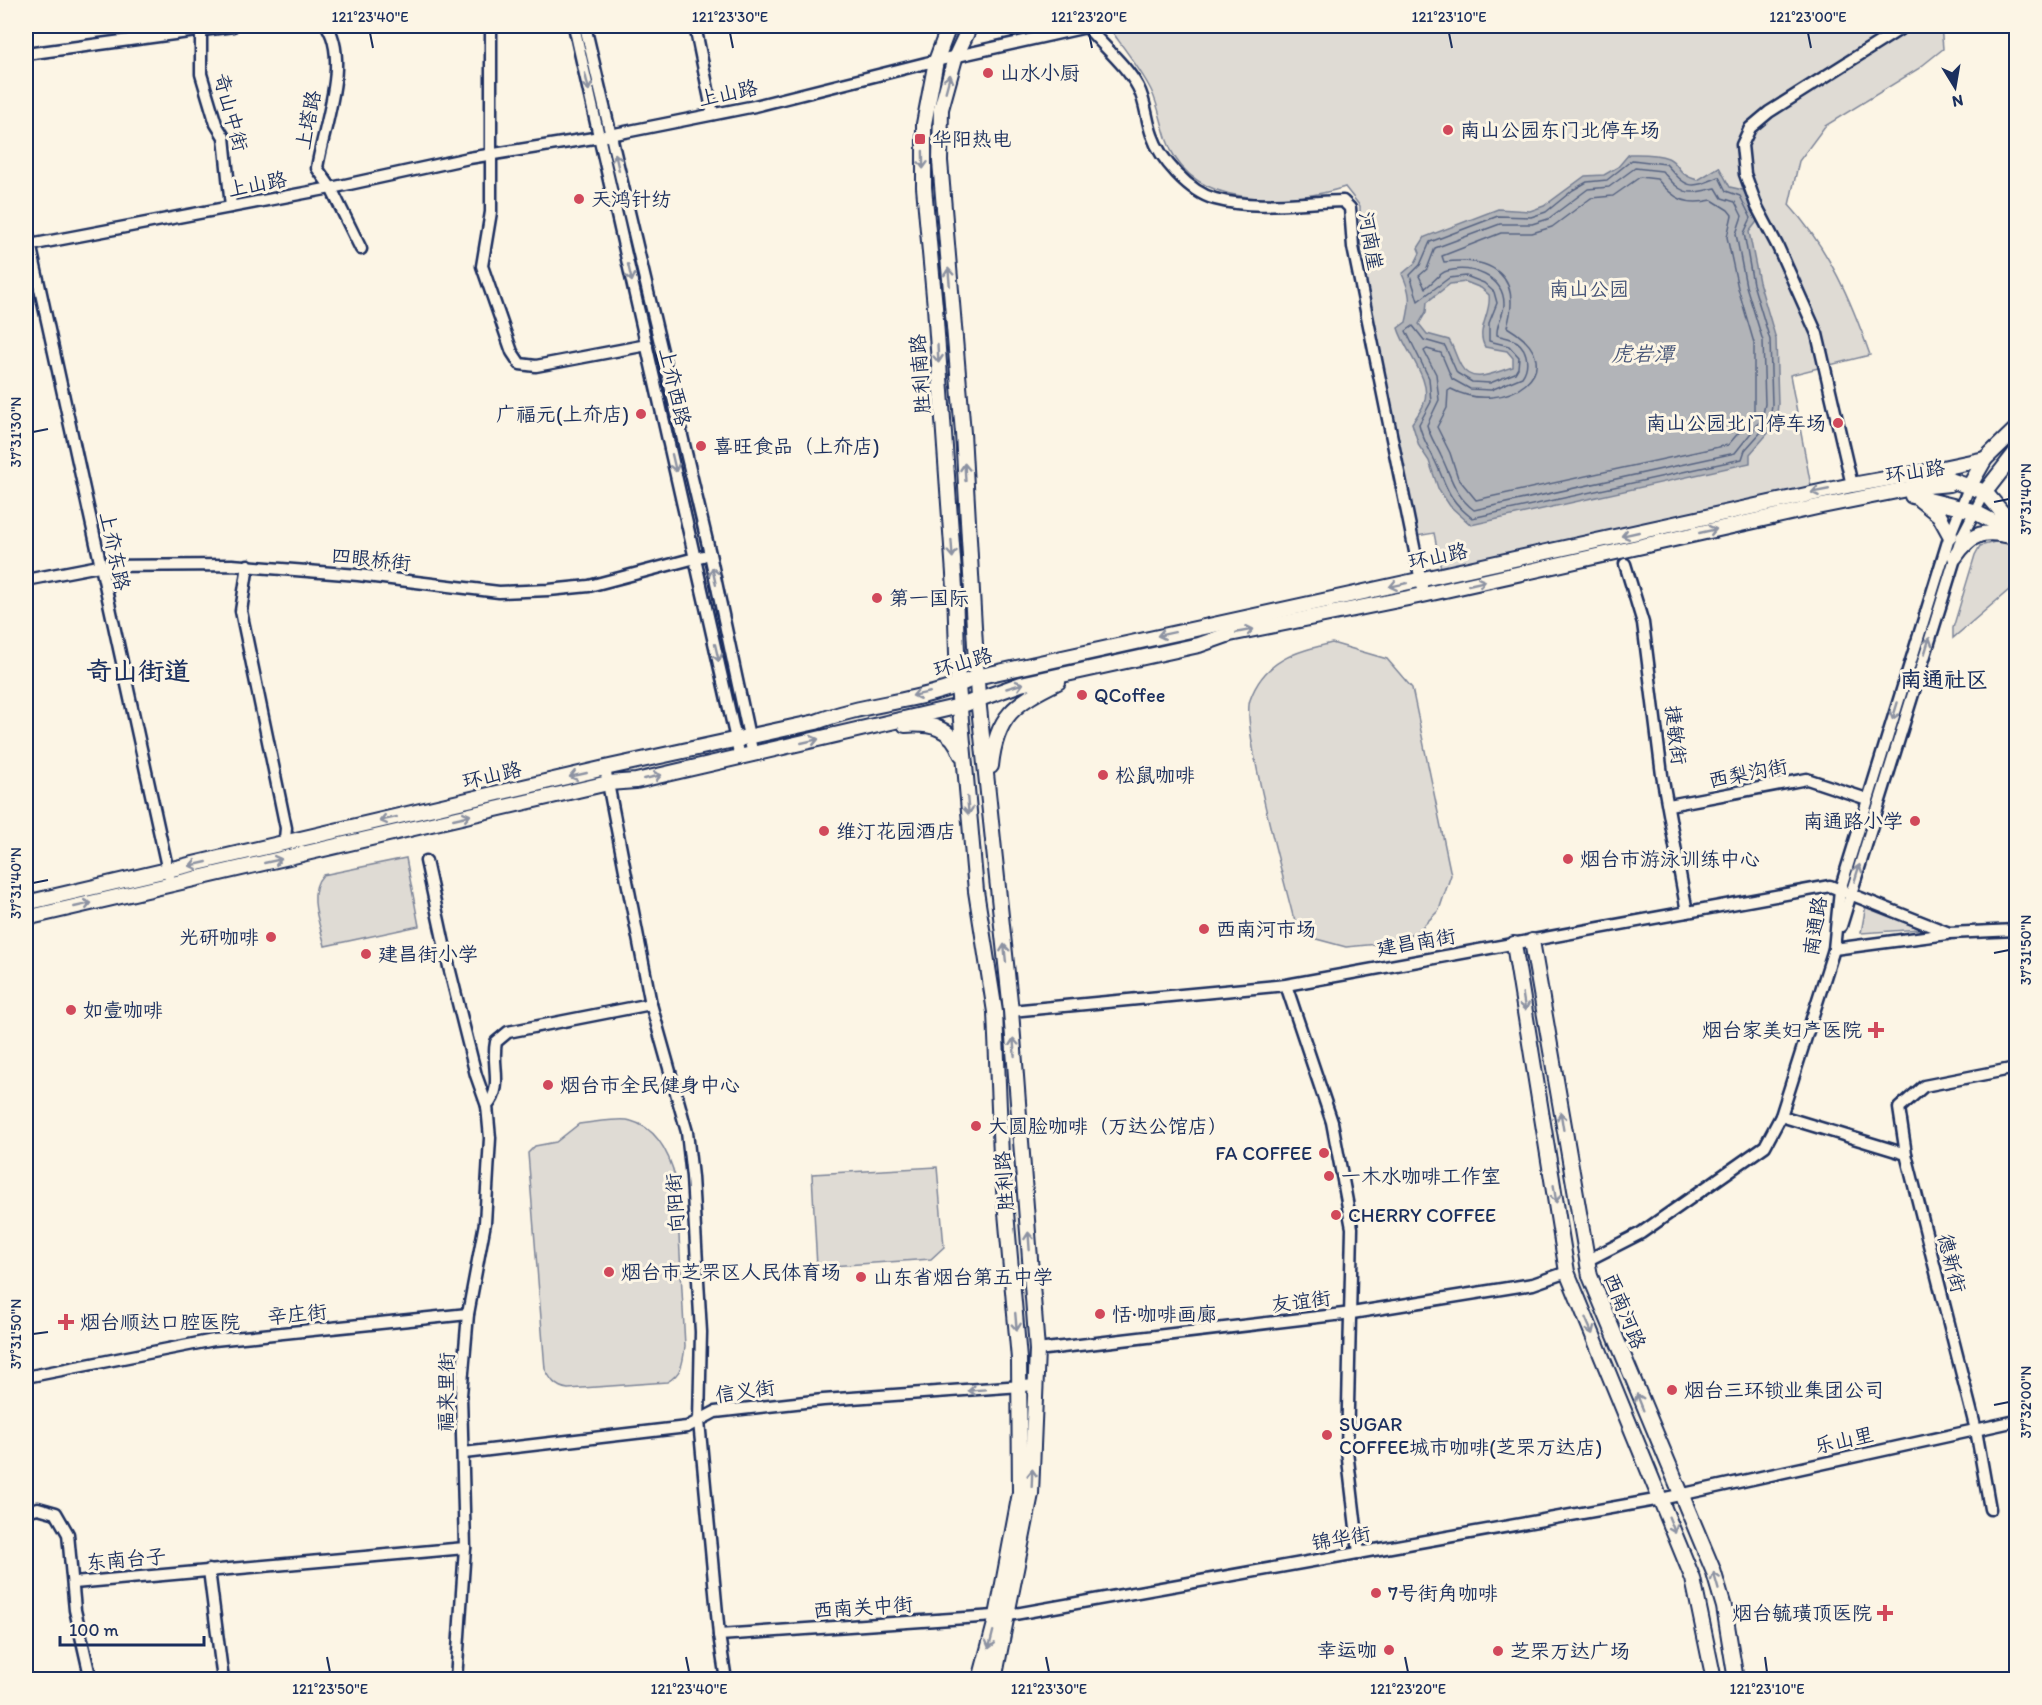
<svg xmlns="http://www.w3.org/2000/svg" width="2042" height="1705" viewBox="0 0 2042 1705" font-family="Itim,'LXGW WenKai TC',sans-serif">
<rect width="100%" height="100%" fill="#fcf5e5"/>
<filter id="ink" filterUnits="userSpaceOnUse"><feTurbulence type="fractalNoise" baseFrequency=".0167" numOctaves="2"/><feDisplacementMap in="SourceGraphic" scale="12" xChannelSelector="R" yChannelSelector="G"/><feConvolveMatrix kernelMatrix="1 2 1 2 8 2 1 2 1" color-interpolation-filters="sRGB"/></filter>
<g filter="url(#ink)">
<!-- green -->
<g fill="#dfdbd4" stroke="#7d8599" stroke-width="1.5">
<path d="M1108 26H1941L1943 49 1918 69 1825 126 1799 161 1789 205C1829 249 1851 300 1870 355L1790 375 1811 486 1441 568 1434 533 1417 536 1369 295 1360 241V206L1345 187C1296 203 1208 209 1176 159 1162 138 1162 112 1151 90 1140 68 1122 46 1108 26Z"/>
<polygon points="2002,540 2016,549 2016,584 1953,638 1953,628 1975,555 1980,546"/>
<path d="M1332 643 1387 659 1412 688 1451 875 1439 910 1418 931 1389 943 1346 947 1309 937 1293 916C1284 880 1241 726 1250 700 1264 660 1295 652 1332 643Z"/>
<path d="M406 858 419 926 325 946C320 925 306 892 323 875Z"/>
<polygon points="1866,905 1921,929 1861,933"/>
<path d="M602 1121C611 1121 623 1118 631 1121 658 1128 670 1156 676 1180L685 1346C683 1363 682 1374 667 1382L568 1389C555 1387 551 1380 545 1369L528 1153 535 1146 556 1142 579 1124Z"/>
<polygon points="937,1167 944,1247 931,1259 817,1267 812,1174"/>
</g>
<!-- water -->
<path fill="#b2b4b8" stroke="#767f94" stroke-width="1.5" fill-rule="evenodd" d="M1629 154C1641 154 1656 153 1668 158 1681 164 1675 174 1698 180L1719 167 1730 187 1743 190 1759 219 1749 232 1759 282 1776 339 1778 404 1776 424 1750 454V463L1471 525 1450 506 1438 488 1429 461 1419 446 1412 423C1416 417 1422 410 1424 403 1433 380 1404 350 1398 328L1406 322C1411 301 1411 293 1402 274L1415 263 1420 253 1418 248 1425 237 1498 209 1530 211 1544 206 1585 176 1604 175 1618 167ZM1466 282 1481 288 1489 295C1492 313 1475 330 1485 347L1507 351 1513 358V367C1497 371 1472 386 1461 366 1456 357 1454 348 1449 340L1427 334 1419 324 1426 312 1427 302 1450 284Z"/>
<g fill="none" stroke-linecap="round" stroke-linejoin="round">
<!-- shore -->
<g stroke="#576482" stroke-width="1.5">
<path d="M1632 160 1666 164C1687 188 1689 190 1719 177L1726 191 1740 196 1751 218 1744 233 1753 284 1770 340 1772 404 1770 422 1745 450 1742 459 1472 518C1446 498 1447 485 1434 459 1428 446 1422 438 1419 424L1431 402 1429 378 1406 331 1413 326 1424 340 1445 346 1457 373 1472 382 1490 383 1515 373 1518 368 1519 357 1509 346 1489 341V323L1497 303 1494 292 1484 283 1466 276 1449 278 1418 301 1410 275 1420 265 1430 242 1498 216 1531 217 1546 212 1573 190 1587 182 1607 180Z"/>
<path d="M1635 168 1662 171C1683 195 1684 195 1716 188L1722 198 1735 202 1742 216 1736 234 1746 286 1763 341 1765 404 1762 419 1735 453 1474 510C1454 495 1451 476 1441 456 1436 445 1430 437 1427 425L1439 400 1436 374 1424 351 1427 349 1441 353 1452 379 1470 389 1491 390 1522 377C1531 364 1527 344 1511 339 1506 337 1501 337 1497 335 1496 323 1504 316 1504 304 1504 276 1471 265 1447 271 1439 273 1433 283 1425 288L1419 276 1427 269 1435 248 1500 224H1532L1548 219 1588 189 1609 187Z"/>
<path d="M1640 177 1657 179C1674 199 1685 206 1712 200L1728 210 1732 215 1727 237 1738 288 1754 343V415L1728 445 1476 500 1458 478 1450 453 1437 427 1447 408 1448 391 1451 389C1504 417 1578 369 1507 327 1522 276 1493 256 1444 262L1442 256 1501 233H1532L1552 227 1591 198 1613 196Z"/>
</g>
<defs>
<g id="minor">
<polyline points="201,26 201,74 216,124 224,137 231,207"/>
<path d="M327 26C350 62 323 128 317 168L331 188 361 249"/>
<polyline points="491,26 491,212 482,266 512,352 520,364 536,366 647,345"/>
<polyline points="574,26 740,757"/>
<polyline points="585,26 710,554 753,755"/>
<polyline points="695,26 713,114"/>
<path d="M1087 27C1103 46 1126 65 1138 87 1146 102 1146 119 1152 135 1160 159 1189 192 1215 199 1255 210 1302 202 1343 201L1350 208 1353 247 1422 586"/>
<polyline points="26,54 233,26"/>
<polyline points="26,225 169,876"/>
<polyline points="30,245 331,188 469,158 600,137 755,106 926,63 1091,26"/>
<polyline points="1852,485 1817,334 1778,247 1757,207 1745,174 1742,145 1750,128 1769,112 1905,26"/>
<polyline points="1625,564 1643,623 1662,775 1687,912"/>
<polyline points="248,565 241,611 286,828 285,839 280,845"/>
<polyline points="26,580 99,566 232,565 358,575 499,592 549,590 589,586 703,556"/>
<polyline points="605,768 651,1004 687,1132 692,1177 701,1332 699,1421 719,1635 726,1680"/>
<polyline points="1669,805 1807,779 1867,799"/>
<polyline points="426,861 449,967 476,1075 487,1106"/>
<polyline points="1841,926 1962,536 1985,492"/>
<polyline points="1834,949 1947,934"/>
<polyline points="1286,985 1332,1122 1352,1228 1347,1451 1359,1553"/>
<polyline points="1011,1011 1286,985 1830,886 1949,933 2016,930"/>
<polyline points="1781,1116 1906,1154 1976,1430 1990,1509"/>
<polyline points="1906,1154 1899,1108 1924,1086 2016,1068"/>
<polyline points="1586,1261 1641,1233 1765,1146 1781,1116 1834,949 1840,890 1950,535 1970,485"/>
<polyline points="1037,1350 1352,1313 1533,1284 1567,1272"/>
<polyline points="26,1377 214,1340 468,1314"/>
<polyline points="464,1453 687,1427 715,1412 823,1400 1036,1385"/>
<polyline points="26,1511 38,1508 56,1513 68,1534 75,1610 91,1680"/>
<polyline points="209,1570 223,1680"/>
<polyline points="74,1583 465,1548"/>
<polyline points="719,1635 1009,1615 1661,1499 2016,1421"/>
<path d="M456 1680 465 1548 461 1395 468 1314 485 1223 490 1138 487 1106C504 1087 491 1065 496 1042L508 1032 651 1004"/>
</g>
<g id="major">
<polyline points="949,26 936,61 924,124 924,187 935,307 955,588 958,686 976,891 995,1012 1001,1156 1019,1359 1020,1493 997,1616 980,1680"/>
<polyline points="970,26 955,58 941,109 940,161 963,433 978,698 1011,1011 1037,1350 1031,1494 994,1680"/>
<polyline points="1928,471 1985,459"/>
<polyline points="1970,485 1985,459 2016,429"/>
<polyline points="1985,492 2016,452"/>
<polyline points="1912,496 1973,511 2013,532"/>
<polyline points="1920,500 1939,515 1950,535"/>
<path d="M1955 557C1972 532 1985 529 2014 537"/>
<path d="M905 725C930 723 952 727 961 754"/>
<path d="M991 766C996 716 1015 703 1058 682"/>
<path d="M26 903 605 768 816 722C867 702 927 702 976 677L1852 485 1919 473 1941 477 1985 492 2016 529"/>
<polyline points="26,918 608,783 636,781 960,706 1021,684 1199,645 1230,634 1423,595 1817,507 1917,487 1950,484"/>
<polyline points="1532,941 1590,1276 1713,1570 1724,1607 1736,1680"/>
<polyline points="1514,944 1567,1272 1693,1579 1714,1680"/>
</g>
</defs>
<!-- minor casing -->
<use href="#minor" stroke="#1b2f5e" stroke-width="15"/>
<!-- major casing -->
<use href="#major" stroke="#1b2f5e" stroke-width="18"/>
<!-- minor -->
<use href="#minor" stroke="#fcf5e5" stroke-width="10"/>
<!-- major -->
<use href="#major" stroke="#fcf5e5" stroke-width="14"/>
</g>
<!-- one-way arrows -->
<defs><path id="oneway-shaft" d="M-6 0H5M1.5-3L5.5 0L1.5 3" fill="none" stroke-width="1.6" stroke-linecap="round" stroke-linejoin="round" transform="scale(1.5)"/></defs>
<g stroke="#8c92a2">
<use href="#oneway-shaft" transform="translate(587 82) rotate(77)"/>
<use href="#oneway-shaft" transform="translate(948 83) rotate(-75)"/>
<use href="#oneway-shaft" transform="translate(923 160) rotate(89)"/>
<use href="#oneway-shaft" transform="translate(617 162) rotate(-103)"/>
<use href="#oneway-shaft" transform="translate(630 273) rotate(77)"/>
<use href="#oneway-shaft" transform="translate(949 277) rotate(-95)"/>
<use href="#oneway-shaft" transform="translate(938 354) rotate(87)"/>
<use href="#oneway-shaft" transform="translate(674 463) rotate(77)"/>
<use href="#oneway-shaft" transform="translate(965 472) rotate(-93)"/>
<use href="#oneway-shaft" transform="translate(1820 491) rotate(169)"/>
<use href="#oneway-shaft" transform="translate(1708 531) rotate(-13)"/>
<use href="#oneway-shaft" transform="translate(1630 534) rotate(167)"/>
<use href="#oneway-shaft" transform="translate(952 549) rotate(86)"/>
<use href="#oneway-shaft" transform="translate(714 576) rotate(-102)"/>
<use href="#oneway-shaft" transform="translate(1477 583) rotate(-13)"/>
<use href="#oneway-shaft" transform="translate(1398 585) rotate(168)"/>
<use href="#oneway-shaft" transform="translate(1245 631) rotate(-11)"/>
<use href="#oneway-shaft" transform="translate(1166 634) rotate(168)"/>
<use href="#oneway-shaft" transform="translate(1927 646) rotate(-73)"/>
<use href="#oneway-shaft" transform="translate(717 653) rotate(77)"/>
<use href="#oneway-shaft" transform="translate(1015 686) rotate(-16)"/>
<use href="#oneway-shaft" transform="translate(921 694) rotate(168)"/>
<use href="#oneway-shaft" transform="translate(1895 711) rotate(107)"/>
<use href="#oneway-shaft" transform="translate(810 741) rotate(-13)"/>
<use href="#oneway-shaft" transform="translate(578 775) rotate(167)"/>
<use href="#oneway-shaft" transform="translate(653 777) rotate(-13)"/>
<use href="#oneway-shaft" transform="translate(968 806) rotate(85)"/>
<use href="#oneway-shaft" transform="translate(462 817) rotate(-13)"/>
<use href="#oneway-shaft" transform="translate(388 819) rotate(167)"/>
<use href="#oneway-shaft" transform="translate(273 861) rotate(-13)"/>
<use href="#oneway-shaft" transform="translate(198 864) rotate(167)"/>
<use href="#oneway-shaft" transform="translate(1857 873) rotate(-73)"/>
<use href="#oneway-shaft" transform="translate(83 905) rotate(-13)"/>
<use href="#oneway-shaft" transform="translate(1005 953) rotate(-96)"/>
<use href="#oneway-shaft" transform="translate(1524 1002) rotate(81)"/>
<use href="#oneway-shaft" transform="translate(1014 1047) rotate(-94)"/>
<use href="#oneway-shaft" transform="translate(1562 1121) rotate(-99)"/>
<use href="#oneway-shaft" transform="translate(1555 1194) rotate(81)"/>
<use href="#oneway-shaft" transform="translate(1029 1241) rotate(-94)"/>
<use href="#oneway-shaft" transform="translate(1016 1322) rotate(85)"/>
<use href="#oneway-shaft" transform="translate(1589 1326) rotate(67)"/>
<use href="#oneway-shaft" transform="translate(977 1390) rotate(176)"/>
<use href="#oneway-shaft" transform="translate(1640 1402) rotate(-112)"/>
<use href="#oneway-shaft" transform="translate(1032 1478) rotate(-88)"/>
<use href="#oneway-shaft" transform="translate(1672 1525) rotate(68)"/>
<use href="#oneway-shaft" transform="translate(1716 1581) rotate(-106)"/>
<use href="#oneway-shaft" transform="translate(991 1640) rotate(104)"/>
</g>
</g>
<!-- ticks -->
<path fill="none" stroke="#1b2f5e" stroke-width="2" d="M370 33 373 48M730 33 733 48M1089 33 1092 48M1449 33 1452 48M1808 33 1811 48M33 432 48 429M1994 502 2009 499M33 883 48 880M1994 953 2009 950M33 1334 48 1332M1994 1405 2009 1402M327 1657 330 1672M686 1657 689 1672M1046 1657 1049 1672M1405 1657 1408 1672M1765 1657 1767 1672"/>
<!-- markers -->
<g fill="#d1495b" stroke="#fcf5e5" stroke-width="2">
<circle cx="988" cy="73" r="6"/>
<circle cx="1448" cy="130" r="6"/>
<rect x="914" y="133" width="12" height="12" rx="3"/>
<circle cx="579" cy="199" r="6"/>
<circle cx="641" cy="414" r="6"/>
<circle cx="1838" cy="423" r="6"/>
<circle cx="701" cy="446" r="6"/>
<circle cx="877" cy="598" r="6"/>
<circle cx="1082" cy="695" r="6"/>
<circle cx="1103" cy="775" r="6"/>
<circle cx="1915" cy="821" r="6"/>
<circle cx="824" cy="831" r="6"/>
<circle cx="1568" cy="859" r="6"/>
<circle cx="1204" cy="929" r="6"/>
<circle cx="271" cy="937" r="6"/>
<circle cx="366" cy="954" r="6"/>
<circle cx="71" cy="1010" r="6"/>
<path d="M1873 1021h6v6h6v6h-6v6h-6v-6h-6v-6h6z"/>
<circle cx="548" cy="1085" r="6"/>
<circle cx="976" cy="1126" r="6"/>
<circle cx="1324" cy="1153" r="6"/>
<circle cx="1329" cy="1176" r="6"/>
<circle cx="1336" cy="1215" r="6"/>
<circle cx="609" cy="1272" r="6"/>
<circle cx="861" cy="1277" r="6"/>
<circle cx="1100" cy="1314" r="6"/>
<path d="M63 1313h6v6h6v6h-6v6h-6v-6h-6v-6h6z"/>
<circle cx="1672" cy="1390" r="6"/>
<circle cx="1327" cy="1435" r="6"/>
<circle cx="1376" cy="1593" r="6"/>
<path d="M1882 1604h6v6h6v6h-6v6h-6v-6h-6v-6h6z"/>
<circle cx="1389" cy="1650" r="6"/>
<circle cx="1498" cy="1651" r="6"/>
</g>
<g text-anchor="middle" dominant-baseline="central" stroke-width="6" stroke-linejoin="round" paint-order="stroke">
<!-- poi labels -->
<g font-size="20" fill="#1b2f5e" stroke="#fcf5e5" text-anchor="start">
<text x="1000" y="73">山水小厨</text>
<text x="1460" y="130">南山公园东门北停车场</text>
<text x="932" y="139">华阳热电</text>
<text x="591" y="199">天鸿针纺</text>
<text x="629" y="414" text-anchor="end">广福元(上夼店)</text>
<text x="1826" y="423" text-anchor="end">南山公园北门停车场</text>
<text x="713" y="446">喜旺食品（上夼店)</text>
<text x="889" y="598">第一国际</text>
<text x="1094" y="695">QCoffee</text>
<text x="1115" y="775">松鼠咖啡</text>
<text x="1903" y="821" text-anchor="end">南通路小学</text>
<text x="836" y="831">维汀花园酒店</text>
<text x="1580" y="859">烟台市游泳训练中心</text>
<text x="1216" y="929">西南河市场</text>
<text x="259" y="937" text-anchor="end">光研咖啡</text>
<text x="378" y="954">建昌街小学</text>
<text x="83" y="1010">如壹咖啡</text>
<text x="1862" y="1030" text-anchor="end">烟台家美妇产医院</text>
<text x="560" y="1085">烟台市全民健身中心</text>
<text x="988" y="1126">大圆脸咖啡（万达公馆店）</text>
<text x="1312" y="1153" text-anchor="end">FA COFFEE</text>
<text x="1341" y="1176">一木水咖啡工作室</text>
<text x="1348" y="1215">CHERRY COFFEE</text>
<text x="621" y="1272">烟台市芝罘区人民体育场</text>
<text x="873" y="1277">山东省烟台第五中学</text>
<text x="1112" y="1314">恬·咖啡画廊</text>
<text x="80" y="1322">烟台顺达口腔医院</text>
<text x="1684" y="1390">烟台三环锁业集团公司</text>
<text x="1339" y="1424">SUGAR<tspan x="1339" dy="23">COFFEE城市咖啡(芝罘万达店)</tspan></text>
<text x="1388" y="1593">7号街角咖啡</text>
<text x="1872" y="1613" text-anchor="end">烟台毓璜顶医院</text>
<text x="1377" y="1650" text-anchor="end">幸运咖</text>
<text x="1510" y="1651">芝罘万达广场</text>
</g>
<!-- street labels -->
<g font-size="20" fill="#1b2f5e" stroke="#fcf5e5">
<text transform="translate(728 93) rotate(-12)">上山路</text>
<text transform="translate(231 112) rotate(75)">奇山中街</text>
<text transform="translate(308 120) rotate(-79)">上塔路</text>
<text transform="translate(257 184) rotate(-11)">上山路</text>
<text transform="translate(1371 241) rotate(80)">河南崖</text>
<text transform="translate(920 374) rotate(-94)">胜利南路</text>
<text transform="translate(675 387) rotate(77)">上夼西路</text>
<text transform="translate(1915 471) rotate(-8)">环山路</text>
<text transform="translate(115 551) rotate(78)">上夼东路</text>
<text transform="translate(1438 556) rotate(-12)">环山路</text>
<text transform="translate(371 559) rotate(6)">四眼桥街</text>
<text transform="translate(963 662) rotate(-16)">环山路</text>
<text transform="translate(1676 735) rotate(83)">捷敏街</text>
<text transform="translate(1748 773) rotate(-11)">西梨沟街</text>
<text transform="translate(492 775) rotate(-13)">环山路</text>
<text transform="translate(1815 926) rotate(-81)">南通路</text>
<text transform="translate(1416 942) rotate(-10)">建昌南街</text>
<text transform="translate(1004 1181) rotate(-94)">胜利路</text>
<text transform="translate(675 1203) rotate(-94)">向阳街</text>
<text transform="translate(1952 1263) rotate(76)">德新街</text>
<text transform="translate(1301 1301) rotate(-7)">友谊街</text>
<text transform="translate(1625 1311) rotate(68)">西南河路</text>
<text transform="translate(297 1314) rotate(-6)">辛庄街</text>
<text transform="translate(745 1391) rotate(-8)">信义街</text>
<text transform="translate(446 1392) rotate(-89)">福来里街</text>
<text transform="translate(1844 1440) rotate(-12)">乐山里</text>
<text transform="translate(1341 1538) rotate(-10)">锦华街</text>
<text transform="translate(126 1559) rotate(-5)">东南台子</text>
<text transform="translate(863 1607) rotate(-4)">西南关中街</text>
</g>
<!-- park labels -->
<g font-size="20" fill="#425176" stroke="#fcf5e5">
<text x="1589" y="289">南山公园</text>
</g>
<!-- water labels -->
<g font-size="21" font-style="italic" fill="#485779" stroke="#fcf5e5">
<text x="1643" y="353">虎岩潭</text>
</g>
<!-- quarter labels -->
<g font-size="22" font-weight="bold" fill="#1b2f5e" stroke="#fcf5e5">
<text x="1944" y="679">南通社区</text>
</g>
<!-- district labels -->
<g font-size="26" font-weight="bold" fill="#1b2f5e" stroke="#fcf5e5">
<text x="138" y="671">奇山街道</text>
</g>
</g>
<!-- margin -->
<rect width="2042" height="1705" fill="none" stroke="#fcf5e5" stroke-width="66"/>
<!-- north arrow -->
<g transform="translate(1955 87) rotate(169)" stroke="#fcf5e5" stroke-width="4.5" paint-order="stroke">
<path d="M0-4.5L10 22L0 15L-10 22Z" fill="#1b2f5e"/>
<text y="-9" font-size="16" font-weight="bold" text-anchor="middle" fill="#1b2f5e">N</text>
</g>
<!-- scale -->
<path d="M60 1636v9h144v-9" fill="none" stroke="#1b2f5e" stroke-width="3"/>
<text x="69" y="1636" font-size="18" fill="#1b2f5e" stroke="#fcf5e5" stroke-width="4.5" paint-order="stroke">100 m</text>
<rect x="33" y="33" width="1976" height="1639" fill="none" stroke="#1b2f5e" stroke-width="2"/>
<g font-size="15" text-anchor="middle" fill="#1b2f5e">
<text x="370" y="22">121°23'40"E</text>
<text x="730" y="22">121°23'30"E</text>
<text x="1089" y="22">121°23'20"E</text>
<text x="1449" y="22">121°23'10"E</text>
<text x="1808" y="22">121°23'00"E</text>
<text transform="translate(16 432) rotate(-90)" y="5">37°31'30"N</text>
<text transform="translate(2026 499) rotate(-90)" y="5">37°31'40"N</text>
<text transform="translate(16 883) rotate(-90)" y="5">37°31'40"N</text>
<text transform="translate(2026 950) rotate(-90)" y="5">37°31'50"N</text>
<text transform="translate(16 1334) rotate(-90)" y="5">37°31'50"N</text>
<text transform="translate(2026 1402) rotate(-90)" y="5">37°32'00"N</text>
<text x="330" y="1694">121°23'50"E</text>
<text x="689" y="1694">121°23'40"E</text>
<text x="1049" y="1694">121°23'30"E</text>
<text x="1408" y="1694">121°23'20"E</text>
<text x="1767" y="1694">121°23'10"E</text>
</g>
</svg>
